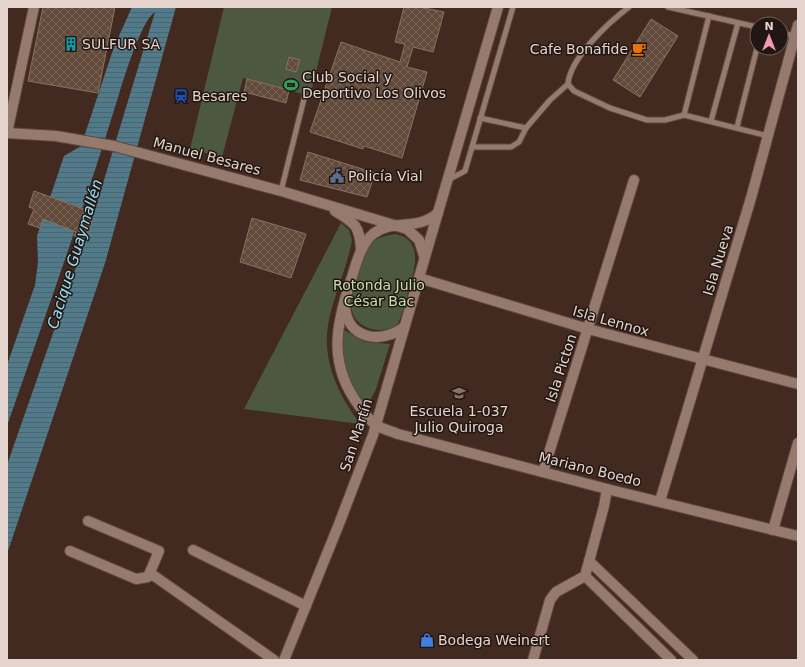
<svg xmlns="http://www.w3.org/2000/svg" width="805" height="667" viewBox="0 0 805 667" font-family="'DejaVu Sans',sans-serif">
<defs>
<pattern id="water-rules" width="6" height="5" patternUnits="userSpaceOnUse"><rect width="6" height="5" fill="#517b8a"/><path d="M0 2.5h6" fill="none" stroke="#4c636c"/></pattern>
<pattern id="building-cross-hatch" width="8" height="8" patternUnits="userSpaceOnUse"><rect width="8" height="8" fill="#624a3b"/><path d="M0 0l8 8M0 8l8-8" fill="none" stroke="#786356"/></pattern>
</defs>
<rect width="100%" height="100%" fill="#432a20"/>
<!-- park -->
<g fill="#4d5841">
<polygon points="224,7 332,7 310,96 243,78 222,157 190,149"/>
<path d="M341 223 349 230 352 240C347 269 333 296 328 325 322 361 339 396 360 424L244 409Z"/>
<path d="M396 234C426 241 413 273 408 293 405 303 403 314 398 323 393 329 386 330 378 330 339 326 350 285 362 260 366 253 368 245 375 240 382 236 389 235 396 234Z"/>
<path d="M344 330 365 342 390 344 376 389 368 405C351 396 335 347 344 330Z"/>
</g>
<!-- water -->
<path fill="url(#water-rules)" d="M132 7H176L105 263 7 554V465L87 236 155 12C142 19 124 78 119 94 85 206 45 316 7 426V365L35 285 38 262 37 236 64 156 81 146 114 47Z"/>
<!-- building -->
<g fill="url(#building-cross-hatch)" stroke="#8a7160">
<polygon points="43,7 115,7 98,93 28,81"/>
<polygon points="404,7 419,7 444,12 433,52 413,47 407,67 427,72 402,158 364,146 363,149 310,132 341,42 400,62 405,44 395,42"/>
<polygon points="651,19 678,36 640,97 613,80"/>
<polygon points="289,57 300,60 296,72 286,69"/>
<polygon points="247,79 289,90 286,103 244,92"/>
<polygon points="308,152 375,173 367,197 300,180"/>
<polygon points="34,191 92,212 90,217 93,218 87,236 84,239 74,236 76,232 43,219 40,228 28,224 34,209 29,207"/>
<polygon points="252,218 306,234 291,278 240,262"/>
</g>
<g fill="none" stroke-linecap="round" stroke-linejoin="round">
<defs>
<g id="lane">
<path d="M629 7C608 23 570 58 568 84L574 91 610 108 647 120H665L684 115 768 136"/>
<polyline points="668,7 757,27"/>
<polyline points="781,33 795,36"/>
<polyline points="684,115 709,16"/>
<polyline points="480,118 526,128"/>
<polyline points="711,121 738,23"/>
<polyline points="737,127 757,48"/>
<polyline points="472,147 511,147 519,142 526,128 550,100 568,84"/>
<polyline points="448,180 465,171 513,7"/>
<polyline points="281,191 305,95"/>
</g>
<g id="street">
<polyline points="7,133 34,7"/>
<polyline points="419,278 588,329 798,384"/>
<polyline points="543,472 634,180"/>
<polyline points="660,501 751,198 798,25"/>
<polyline points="773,530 798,443"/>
<polyline points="193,550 306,606"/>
<polyline points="70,551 136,579 148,577 159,551 88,521"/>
<polyline points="589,561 693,660"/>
<polyline points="150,573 274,660"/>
<polyline points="585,576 671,660"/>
<polyline points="533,660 550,600 556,592 585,576 604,506 607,489"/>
</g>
<g id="secondary">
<polyline points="7,133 56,136 114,146 281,191 407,229 419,240 424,256"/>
<path d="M335 211C355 223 360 226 361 250"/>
<path d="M438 213C416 232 393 218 373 234 360 245 356 265 351 280 335 327 328 365 360 407 364 413 369 420 376 425 382 429 391 431 398 434L607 489 798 536"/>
<path d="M345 305C346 339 381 345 404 327"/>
<polyline points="284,660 339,524 373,435 498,7"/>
</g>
</defs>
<!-- lane casing -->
<use href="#lane" stroke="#5d4840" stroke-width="7"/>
<!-- street casing -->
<use href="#street" stroke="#5d4840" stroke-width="12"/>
<!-- secondary casing -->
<use href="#secondary" stroke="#5d4840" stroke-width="12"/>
<!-- lane -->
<use href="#lane" stroke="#977a6e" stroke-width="5"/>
<!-- street -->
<use href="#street" stroke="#977a6e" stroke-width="10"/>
<!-- secondary -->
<use href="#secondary" stroke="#977a6e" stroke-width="10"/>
</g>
<!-- icons -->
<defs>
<symbol id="building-bare" viewBox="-9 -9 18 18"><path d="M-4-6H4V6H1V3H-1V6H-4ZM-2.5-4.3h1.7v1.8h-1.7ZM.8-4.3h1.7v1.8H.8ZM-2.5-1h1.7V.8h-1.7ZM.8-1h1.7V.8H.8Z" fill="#0f9aa8" stroke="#211611" stroke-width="2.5" paint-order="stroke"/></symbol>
<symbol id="cafe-bare" viewBox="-9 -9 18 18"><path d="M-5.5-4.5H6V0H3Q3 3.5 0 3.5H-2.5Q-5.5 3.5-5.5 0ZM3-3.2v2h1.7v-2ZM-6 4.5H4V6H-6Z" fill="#e8710a" stroke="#211611" stroke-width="2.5" paint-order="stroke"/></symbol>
<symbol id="stadium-bare" viewBox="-9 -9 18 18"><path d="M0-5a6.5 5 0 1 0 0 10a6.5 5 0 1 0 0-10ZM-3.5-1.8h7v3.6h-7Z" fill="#2e9e5b" stroke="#211611" stroke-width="2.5" paint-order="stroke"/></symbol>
<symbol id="station-bare" viewBox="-9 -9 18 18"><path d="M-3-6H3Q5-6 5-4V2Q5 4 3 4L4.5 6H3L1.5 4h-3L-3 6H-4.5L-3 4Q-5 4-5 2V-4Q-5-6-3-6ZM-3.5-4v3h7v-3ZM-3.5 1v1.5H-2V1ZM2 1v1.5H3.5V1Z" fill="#1a4fb4" stroke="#211611" stroke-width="2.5" paint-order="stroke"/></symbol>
<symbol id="civic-bare" viewBox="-9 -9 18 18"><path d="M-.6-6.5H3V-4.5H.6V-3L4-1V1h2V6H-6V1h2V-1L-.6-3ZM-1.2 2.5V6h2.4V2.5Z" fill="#5c6f8a" stroke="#211611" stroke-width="2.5" paint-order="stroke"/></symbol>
<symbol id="school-bare" viewBox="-9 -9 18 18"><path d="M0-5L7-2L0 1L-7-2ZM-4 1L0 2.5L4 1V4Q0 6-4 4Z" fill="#8d6e63" stroke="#211611" stroke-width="2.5" paint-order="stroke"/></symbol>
<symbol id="shop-bare" viewBox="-9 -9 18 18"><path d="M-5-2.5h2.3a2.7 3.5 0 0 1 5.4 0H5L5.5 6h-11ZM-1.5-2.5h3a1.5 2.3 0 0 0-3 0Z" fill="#3f7fe0" stroke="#211611" stroke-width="2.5" paint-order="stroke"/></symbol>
</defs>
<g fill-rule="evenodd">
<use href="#building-bare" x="61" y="34" width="20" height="20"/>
<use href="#cafe-bare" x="629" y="39" width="20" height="20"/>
<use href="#stadium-bare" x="281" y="75" width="20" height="20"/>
<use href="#station-bare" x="171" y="86" width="20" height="20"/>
<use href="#civic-bare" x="327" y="166" width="20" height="20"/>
<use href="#school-bare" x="449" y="383" width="20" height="20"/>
<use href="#shop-bare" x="417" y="630" width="20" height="20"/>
</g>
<g text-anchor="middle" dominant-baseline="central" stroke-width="3" stroke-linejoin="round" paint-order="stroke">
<!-- poi labels -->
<g font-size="14" fill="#e4d4cd" stroke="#211611" text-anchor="start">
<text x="82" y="44">SULFUR SA</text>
<text x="628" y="49" text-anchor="end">Cafe Bonafide</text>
<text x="302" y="77">Club Social y<tspan x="302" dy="16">Deportivo Los Olivos</tspan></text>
<text x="192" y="96">Besares</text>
<text x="348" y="176">Policía Vial</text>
<text x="459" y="411" text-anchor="middle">Escuela 1-037<tspan x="459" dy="16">Julio Quiroga</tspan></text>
<text x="438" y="640">Bodega Weinert</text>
</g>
<!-- street labels -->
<g font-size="14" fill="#e4d4cd" stroke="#211611">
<text transform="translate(207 156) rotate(15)">Manuel Besares</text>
<text transform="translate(718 260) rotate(-73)">Isla Nueva</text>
<text transform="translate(611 321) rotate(16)">Isla Lennox</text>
<text transform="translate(561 368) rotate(-72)">Isla Picton</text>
<text transform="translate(356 435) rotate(-72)">San Martín</text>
<text transform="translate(590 469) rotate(14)">Mariano Boedo</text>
</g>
<!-- park labels -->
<g font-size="14" fill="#c5e1a8" stroke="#211611">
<text x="379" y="285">Rotonda Julio<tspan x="379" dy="16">César Bac</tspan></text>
</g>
<!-- water labels -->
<g font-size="15" font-style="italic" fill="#97e0fb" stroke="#211611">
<text transform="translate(75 254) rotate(-73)">Cacique Guaymallén</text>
</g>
</g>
<!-- border -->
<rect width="805" height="667" fill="none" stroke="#e4d4cd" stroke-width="16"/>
<!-- north arrow -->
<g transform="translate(769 36)"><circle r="19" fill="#211611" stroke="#6f625c"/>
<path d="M0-3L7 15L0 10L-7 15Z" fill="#f19ab3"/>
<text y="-6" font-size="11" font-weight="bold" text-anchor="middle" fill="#e4d4cd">N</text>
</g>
</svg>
